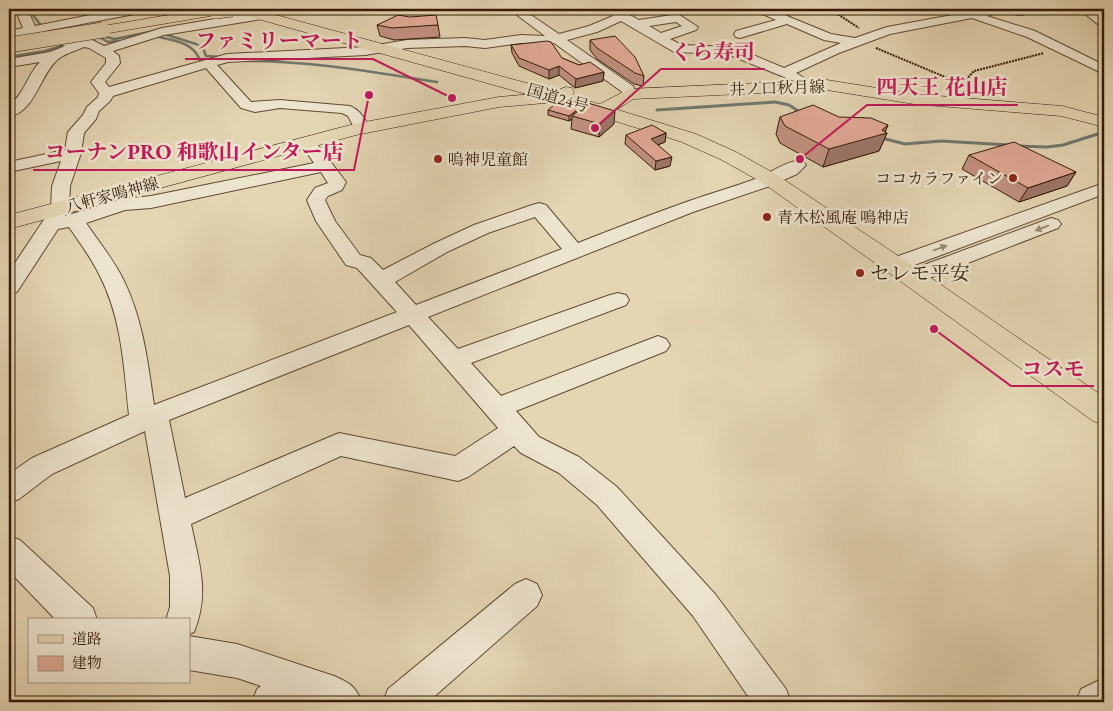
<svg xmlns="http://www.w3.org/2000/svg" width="1113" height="711" viewBox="0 0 1113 711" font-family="'EB Garamond','Noto Serif JP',serif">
<rect width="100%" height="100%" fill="#e4d5b3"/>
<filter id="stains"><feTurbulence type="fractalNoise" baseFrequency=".004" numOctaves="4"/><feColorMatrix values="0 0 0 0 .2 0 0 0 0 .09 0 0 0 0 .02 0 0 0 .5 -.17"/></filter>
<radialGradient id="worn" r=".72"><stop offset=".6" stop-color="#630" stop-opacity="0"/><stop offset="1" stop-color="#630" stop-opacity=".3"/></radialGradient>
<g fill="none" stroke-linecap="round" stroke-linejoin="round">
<!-- stream-far1 -->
<g stroke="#70796f" stroke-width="2.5">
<polyline points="28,9 40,24 57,33"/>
<polyline points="164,34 196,44 203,48 206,56 221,57"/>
<polyline points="101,36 115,39 154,31"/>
<path d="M155 36C174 41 192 41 200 60H208"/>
<polyline points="101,38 108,42 119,41"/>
<polyline points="9,57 45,51 69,44"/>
<path d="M246 61C311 61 373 72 437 82"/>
</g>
<!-- stream -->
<g stroke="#70796f" stroke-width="3">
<polyline points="657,110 775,102 789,105 803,114"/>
<polyline points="878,137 905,144 941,141 1009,145"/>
<polyline points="1017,146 1047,147 1063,145 1104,132"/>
</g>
<defs>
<g id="minor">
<path d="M15 9H27L35 26 120 9H146L140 13 45 31 64 38 92 40 104 46 162 28 274 9 280 13 274 17 164 35 113 51 119 56 120 63 105 82 109 87 227 54 365 47 407 40 465 38 485 40 521 35 545 36 509 9H522L559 34 589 26 613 16 604 9H631L630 15 639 20 678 14 698 27 696 30 670 39 682 45 734 47 784 68 841 43 824 40 787 24 740 38 736 37 734 34 736 31 776 20 756 11 754 9H770L831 34 855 38 887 27 985 9H1032C1024 19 1015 13 1004 13 998 12 992 14 987 16L1035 31 1104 65V74L1027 37 972 18 890 34 839 53 796 73 806 79 804 82 799 83 727 54 674 52 621 21 597 32 567 40 633 86 636 94 634 97H624L621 91 554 43H521L485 48 465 46 407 48 365 55 228 62 217 65 251 102 280 100 350 106C361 111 364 118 370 128L368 131H356L348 116 342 113 280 108 255 112 241 108 206 68 113 96 110 101 99 111 96 119 84 133 81 153 70 186 69 209 65 216 123 199 151 196 314 163 300 143 302 140H314L346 182 342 190 328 196 325 200 335 221 360 255 371 258 383 270 433 244 474 225 532 205 539 203 546 205 578 243C611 230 644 217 678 205 704 195 732 188 758 178 771 173 791 158 803 161L806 165 797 174 770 186 693 212 428 317 458 349 610 295 618 293 626 295 629 300 626 305 471 363 501 396 650 339 658 336 666 339 670 345 666 351 516 411 539 437 579 457 617 487 715 594 786 689 791 702H752L693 616 597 505 559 473 521 453 514 446 468 477 458 481 341 456 191 524C199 563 210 593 194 632L189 634V620H166L170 607V576L145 431 52 474 19 499 9 503V474L32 458 129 415C124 368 122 319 100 276 92 259 80 243 69 227L58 229 17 292 9 294V272L51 209 52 186 61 161 9 172V162L65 150 68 132 83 115 87 107 98 97 99 93 91 82 106 63V58L89 48 84 47C75 51 63 54 56 61 39 78 35 111 9 117V105C24 95 27 75 40 62L9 67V59L50 52 65 46 30 34 9 39V31L23 28ZM676 22 682 26 661 33 649 26ZM321 172 328 183 315 188 307 200 316 221 346 265 357 268 397 312 154 405C148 363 143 320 124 281 114 260 99 242 86 223L125 210 151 208ZM535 217 562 249 416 305 395 282 447 252 488 233ZM409 325 498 428 455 456 339 433 185 498 169 420Z"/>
<polygon points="1079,9 1092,9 1104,17 1104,27 1100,26"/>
<polygon points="1104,183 1104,194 901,270 894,272 887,270 884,265 887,260"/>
<polygon points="1051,218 1058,220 1061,224 1058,228 919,282 912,284 905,282 901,277 905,272"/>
<polygon points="9,536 20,540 93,608 97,620 56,620 9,571"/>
<polygon points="526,579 537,584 542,595 537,606 428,702 383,702 388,689 515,584"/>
<path d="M189 636 237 644 334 676C350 683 355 686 362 702H307L299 700 296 702H252L257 689 261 686 237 678 189 670Z"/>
<polygon points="1104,678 1104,702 1076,702 1081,689"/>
</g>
<g id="major">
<path d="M827 80 914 94 1062 106 1104 117V127L1061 116 914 104 827 90 633 99C622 106 609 117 596 114L593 110 596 106 629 89Z"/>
<polygon points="566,87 572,88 574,92 572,96 557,102 499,107 356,135 9,229 9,215 354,124 499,97 553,92"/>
<polygon points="912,269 921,271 1104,397 1104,425 1093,421 903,283 900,277 903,271"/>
</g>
<g id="highway">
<polygon points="205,9 221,9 223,11 216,15 103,34 98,33 96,30 98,27 103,26"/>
<polygon points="222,9 249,9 265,12 563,93 696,134 736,152 777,175 921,271 924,277 921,283 912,285 903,283 763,183 722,160 682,142 551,101 258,19 224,12"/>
</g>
</defs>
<!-- minor casing -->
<use href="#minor" stroke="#5f4a32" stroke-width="2"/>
<!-- major casing -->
<use href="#major" stroke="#331c07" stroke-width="1"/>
<!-- highway casing -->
<use href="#highway" stroke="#331c07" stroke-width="1"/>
<!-- path -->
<g stroke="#331c07" stroke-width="2" stroke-dasharray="2 1" stroke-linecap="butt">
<polyline points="851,9 836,13 859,28"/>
<polyline points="876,48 976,90"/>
<polyline points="962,84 974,71 1044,53"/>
</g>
<!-- minor -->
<use href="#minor" fill="#ede4ce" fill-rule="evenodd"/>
<!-- major -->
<use href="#major" fill="#e4d5b3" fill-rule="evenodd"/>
<!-- highway -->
<use href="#highway" fill="#e4d5b3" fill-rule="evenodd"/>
<defs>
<g id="highway-bridge">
<polyline points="216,11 232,9"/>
<polyline points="9,45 103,30"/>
</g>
</defs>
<!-- highway-bridge casing -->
<use href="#highway-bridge" stroke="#331c07" stroke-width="16" stroke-linecap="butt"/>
<!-- highway-bridge -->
<use href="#highway-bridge" stroke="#e4d5b3" stroke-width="15"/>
</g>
<!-- wall -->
<g fill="#c29181" stroke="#331c07">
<polygon points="377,25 438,25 440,37 394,40 380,36"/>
<polygon points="590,40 644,76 643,86 634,84 597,59 590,50"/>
<polygon points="511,45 562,58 579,65 604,72 603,81 575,88 559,75 549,79 519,66 512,53"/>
<polygon points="580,109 614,124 599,137 571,129 572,119 569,121 548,115 548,110"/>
<polygon points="780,117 888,125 885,132 887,133 879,151 823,167 780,143 776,134"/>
<polygon points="666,133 665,142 658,145 670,166 655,170 625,144 626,135"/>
<polygon points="969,155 1076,172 1067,186 1019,202 962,169"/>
</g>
<!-- shaded-wall -->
<g fill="#9e7669" stroke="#331c07">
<polygon points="559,66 559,75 549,79 549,70"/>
<polygon points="604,72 603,81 575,88 576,79"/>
<polygon points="580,108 580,112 572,116 572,119 569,121 569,116"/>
<polygon points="615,111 614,124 599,137 600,124"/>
<polygon points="888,125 884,134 887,133 879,151 823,167 829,149"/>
<polygon points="666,133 665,142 649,148 651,139"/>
<polygon points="672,157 670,166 655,170 656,161"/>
<polygon points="1076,172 1067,186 1019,202 1028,188"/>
</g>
<!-- building -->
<g fill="#e1a996" stroke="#331c07">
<polygon points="398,15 410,17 436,15 438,25 392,28 377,25"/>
<polygon points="615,36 635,57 644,76 635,73 597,48 590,40"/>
<polygon points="547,41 551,42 562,58 579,65 590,62 604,72 576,79 559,66 549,70 519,58 511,45"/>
<polygon points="559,101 580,108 569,116 548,110"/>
<polygon points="588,103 615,111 600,124 572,116"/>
<polygon points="813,105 839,117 871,118 888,125 882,130 887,133 829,149 785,126 780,117"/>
<polygon points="652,125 666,133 651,139 672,157 656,161 626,135"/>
<polygon points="1014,142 1076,172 1028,188 969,155"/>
</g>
<!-- one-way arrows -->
<defs><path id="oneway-solid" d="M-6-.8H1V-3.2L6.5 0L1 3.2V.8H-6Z" transform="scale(1.25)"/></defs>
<g fill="#998a74">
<use href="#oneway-solid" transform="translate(1042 228) rotate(159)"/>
<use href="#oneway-solid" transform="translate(940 248) rotate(-20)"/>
</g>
<!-- markers -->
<g fill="#8f2418" stroke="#ede4ce" stroke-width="2">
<circle cx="438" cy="159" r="5"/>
<circle cx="1013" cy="178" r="5"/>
<circle cx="767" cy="217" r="5"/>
<circle cx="860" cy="273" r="5"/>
</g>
<g text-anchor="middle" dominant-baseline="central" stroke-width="5" stroke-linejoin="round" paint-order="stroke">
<!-- far-street labels -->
<g font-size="16" fill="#331c07" stroke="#ede4ce">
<text transform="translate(777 88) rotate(-2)">井ノ口秋月線</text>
<text transform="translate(558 98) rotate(16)">国道24号</text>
<text transform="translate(112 195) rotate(-15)">八軒家鳴神線</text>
</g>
<!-- far-poi labels -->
<g font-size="16" fill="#331c07" stroke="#ede4ce" text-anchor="start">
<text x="448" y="159">嗚神児童館</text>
<text x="1003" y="178" text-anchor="end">ココカラファイン</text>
<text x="777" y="217">青木松風庵 鳴神店</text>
</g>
<!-- poi labels -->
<g font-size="20" fill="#331c07" stroke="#ede4ce" text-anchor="start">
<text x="870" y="273">セレモ平安</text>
</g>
</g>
<!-- callouts -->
<path fill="none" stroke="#c2185b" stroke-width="2" d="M452 98L373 59H185M595 128L661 69H765M800 159L867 105H1018M369 95L354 170H33M934 329L1011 386H1094"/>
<g fill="#c2185b" stroke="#ede4ce" stroke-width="2">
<circle cx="452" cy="98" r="5"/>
<circle cx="595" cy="128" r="5"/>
<circle cx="800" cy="159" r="5"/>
<circle cx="369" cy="95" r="5"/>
<circle cx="934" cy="329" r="5"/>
</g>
<g font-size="21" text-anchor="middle" font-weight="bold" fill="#c2185b" stroke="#ede4ce" stroke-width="5" stroke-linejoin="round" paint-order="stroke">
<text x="279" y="48">ファミリーマート</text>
<text x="713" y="59">くら寿司</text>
<text x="942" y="94">四天王 花山店</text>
<text x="194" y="159">コーナンPRO 和歌山インター店</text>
<text x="1053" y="376">コスモ</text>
</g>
<!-- margin -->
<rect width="1113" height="711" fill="none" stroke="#e4d5b3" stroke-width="30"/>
<rect x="10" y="10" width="1093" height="691" fill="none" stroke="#331c07" stroke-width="2.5"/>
<rect x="15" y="15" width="1083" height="681" fill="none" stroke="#331c07"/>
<!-- legend -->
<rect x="28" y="618" width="162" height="65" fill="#ede4ce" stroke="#a3947e"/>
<rect x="38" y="635" width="25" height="8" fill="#e4d5b3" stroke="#a3947e"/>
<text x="72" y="644" font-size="15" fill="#331c07">道路</text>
<rect x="38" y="656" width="25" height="15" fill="#e1a996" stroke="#a3947e"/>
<text x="72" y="668" font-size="15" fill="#331c07">建物</text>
<rect width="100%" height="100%" filter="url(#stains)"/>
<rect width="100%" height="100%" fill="url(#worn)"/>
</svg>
